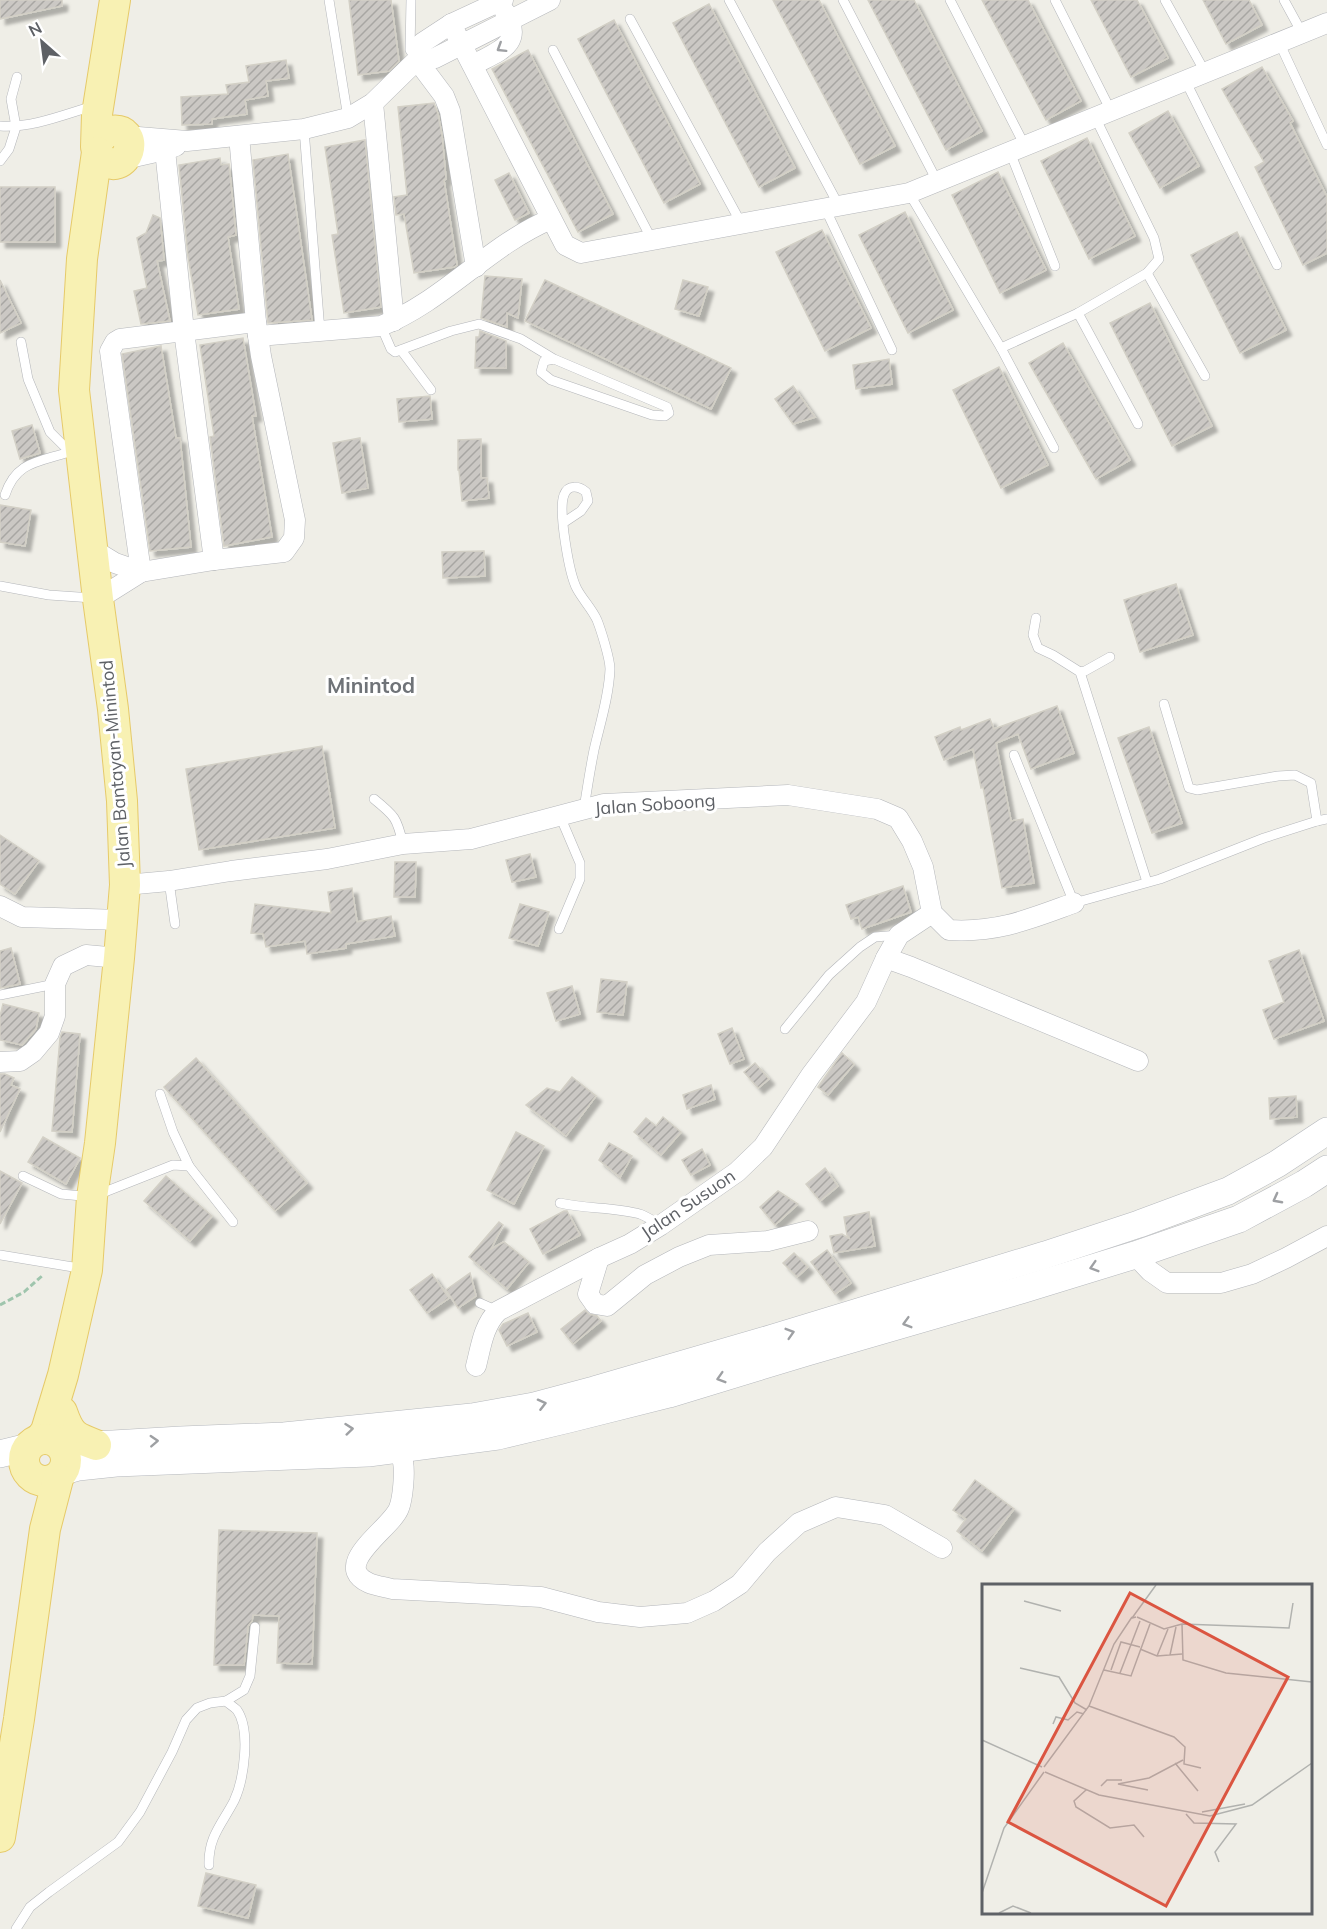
<svg xmlns="http://www.w3.org/2000/svg" width="1327" height="1929" viewBox="0 0 1327 1929" font-family="Mulish,sans-serif">
<defs>
<pattern id="building-hatch" width="6" height="6" patternUnits="userSpaceOnUse" patternTransform="scale(1.5)"><rect width="6" height="6" fill="#cbc8c4"/><path d="M-1 1l2-2M0 6l6-6M5 7l2-2" fill="none" stroke="#a8a6a3"/></pattern>
<filter id="shadow"><feDropShadow dx="5.5" dy="5.5" stdDeviation="1.5" flood-color="#0004"/></filter>
</defs>
<rect width="100%" height="100%" fill="#efeee7"/>
<!-- building -->
<g fill="url(#building-hatch)" stroke="#d3d0c6" stroke-width="1.5" filter="url(#shadow)">
<polygon points="0,0 62,0 62,6 0,19"/>
<polygon points="349,0 391,0 399,61 389,71 358,75"/>
<polygon points="773,0 819,0 895,146 860,164"/>
<polygon points="868,0 914,0 982,131 946,150"/>
<polygon points="982,0 1028,0 1081,101 1046,120"/>
<polygon points="1091,0 1137,0 1168,58 1131,77"/>
<polygon points="1203,0 1249,0 1262,25 1226,44"/>
<polygon points="709,4 795,168 759,187 673,23"/>
<polygon points="614,20 700,184 664,203 578,39"/>
<polygon points="528,50 613,214 578,232 492,69"/>
<polygon points="286,60 289,78 266,81 268,96 245,100 247,114 212,119 212,124 182,125 181,97 228,94 226,85 249,82 246,66"/>
<polygon points="1262,67 1293,121 1290,123 1327,197 1327,253 1303,265 1255,167 1264,162 1222,89"/>
<polygon points="434,103 438,114 442,135 446,179 444,180 457,265 454,267 414,273 404,214 396,215 394,197 407,195 398,107"/>
<polygon points="1168,111 1199,166 1160,188 1129,133"/>
<polygon points="1087,138 1135,236 1089,259 1041,161"/>
<polygon points="365,140 381,307 344,313 332,235 338,234 325,147"/>
<polygon points="288,154 312,320 268,323 253,160"/>
<polygon points="220,158 221,165 229,164 236,235 228,237 239,309 198,315 188,257 179,165"/>
<polygon points="998,172 1046,270 1000,293 952,195"/>
<polygon points="509,173 529,213 515,220 495,180"/>
<rect x="0" y="187" width="55" height="55"/>
<polygon points="905,212 953,310 908,333 859,235"/>
<polygon points="153,215 160,218 164,260 157,261 170,321 141,324 134,291 147,288 137,238 146,233"/>
<polygon points="822,230 871,328 825,351 776,252"/>
<polygon points="1237,232 1286,330 1240,353 1191,255"/>
<polygon points="485,276 522,279 518,318 507,313 507,327 481,318"/>
<polygon points="0,280 21,323 0,333"/>
<polygon points="545,280 731,368 711,409 525,321"/>
<polygon points="683,280 708,287 699,316 675,309"/>
<polygon points="1150,303 1212,426 1172,446 1110,323"/>
<polygon points="480,331 506,341 506,368 475,368 476,337 479,337"/>
<polygon points="243,338 256,416 252,416 272,537 224,546 210,437 214,436 200,345"/>
<polygon points="1063,343 1130,460 1096,479 1029,363"/>
<polygon points="161,346 176,438 180,438 191,547 150,551 122,354"/>
<polygon points="889,359 892,384 856,389 853,365"/>
<polygon points="999,367 1048,465 1001,488 953,390"/>
<polygon points="793,386 815,417 793,424 775,399"/>
<polygon points="430,396 432,419 399,422 397,399"/>
<polygon points="32,425 40,453 20,459 12,431"/>
<polygon points="360,438 368,488 342,493 333,443"/>
<polygon points="481,439 481,478 487,478 489,498 462,501 459,470 458,470 458,440"/>
<polygon points="0,505 31,510 25,546 0,542"/>
<polygon points="484,551 485,576 443,578 442,552"/>
<polygon points="1176,584 1193,635 1140,652 1124,600"/>
<polygon points="1057,706 1074,753 1031,769 1018,734 996,743 1011,821 1023,819 1034,883 1002,888 983,787 981,788 973,749 944,760 935,737 960,727 961,730 990,719 994,729"/>
<polygon points="1149,727 1182,823 1152,833 1118,738"/>
<polygon points="322,746 335,828 199,850 186,769"/>
<polygon points="0,835 39,861 15,894 0,884"/>
<polygon points="530,854 536,877 512,882 506,860"/>
<polygon points="395,862 416,862 415,897 394,897"/>
<polygon points="903,886 911,912 862,929 858,917 851,919 846,905"/>
<polygon points="352,888 357,922 391,916 395,936 346,944 346,948 307,954 305,941 266,947 263,934 251,933 255,904 331,913 328,892"/>
<polygon points="520,904 549,912 538,946 509,938"/>
<polygon points="11,948 20,984 0,988 0,951"/>
<polygon points="1299,950 1324,1021 1274,1039 1263,1010 1284,1002 1269,961"/>
<polygon points="601,979 627,982 623,1015 597,1012"/>
<polygon points="572,986 580,1014 556,1021 547,993"/>
<polygon points="3,1004 39,1013 36,1029 22,1045 0,1040 0,1016"/>
<polygon points="732,1028 744,1059 730,1064 718,1034"/>
<polygon points="62,1032 80,1034 72,1132 52,1131 60,1038"/>
<polygon points="842,1053 854,1064 828,1095 818,1087"/>
<polygon points="196,1058 307,1183 275,1211 164,1087"/>
<polygon points="755,1063 769,1079 758,1088 744,1072"/>
<polygon points="0,1074 5,1074 14,1078 11,1085 20,1089 0,1132"/>
<polygon points="572,1077 596,1096 566,1136 526,1105 547,1088 560,1092"/>
<polygon points="711,1085 715,1099 687,1109 683,1095"/>
<polygon points="1296,1096 1297,1117 1270,1119 1269,1098"/>
<polygon points="663,1117 681,1132 661,1155 634,1132 646,1118 656,1126"/>
<polygon points="516,1132 544,1146 514,1204 487,1190"/>
<polygon points="43,1137 80,1158 66,1184 28,1162"/>
<polygon points="609,1143 632,1156 620,1177 599,1160"/>
<polygon points="702,1149 710,1165 691,1175 682,1160"/>
<polygon points="825,1168 838,1186 820,1201 806,1184"/>
<polygon points="0,1171 22,1183 0,1224"/>
<polygon points="166,1176 212,1216 190,1241 144,1201"/>
<polygon points="778,1191 798,1204 775,1225 760,1207"/>
<polygon points="564,1211 567,1211 580,1235 543,1254 530,1229"/>
<polygon points="869,1212 875,1246 834,1253 830,1236 842,1234 850,1239 847,1235 844,1217"/>
<polygon points="499,1222 503,1225 491,1249 504,1242 529,1262 507,1289 469,1257"/>
<polygon points="827,1250 851,1283 835,1294 811,1262"/>
<polygon points="794,1253 808,1267 797,1277 783,1263"/>
<polygon points="470,1273 476,1296 458,1308 446,1290"/>
<polygon points="432,1274 449,1298 427,1313 410,1290"/>
<polygon points="585,1310 589,1314 597,1316 601,1321 573,1344 561,1329"/>
<polygon points="528,1313 537,1332 507,1346 499,1330 503,1324"/>
<polygon points="975,1480 1014,1509 982,1551 957,1531 966,1519 953,1510"/>
<polygon points="219,1530 317,1533 312,1664 277,1663 279,1616 253,1615 252,1621 248,1626 244,1665 214,1665"/>
<polygon points="206,1873 256,1885 248,1918 198,1906"/>
</g>
<g fill="none" stroke-linecap="round" stroke-linejoin="round">
<defs>
<g id="lane">
<polyline points="329,0 348,118"/>
<polyline points="411,0 410,50 416,59"/>
<polyline points="729,0 839,206"/>
<polyline points="843,0 937,181"/>
<polyline points="950,0 1025,146"/>
<polyline points="1055,0 1111,111"/>
<polyline points="1165,0 1205,72"/>
<polyline points="1284,0 1302,33"/>
<polyline points="630,19 741,223"/>
<polyline points="1279,42 1327,145"/>
<polyline points="553,50 652,240"/>
<polyline points="1185,80 1277,265"/>
<path d="M0 126C32 128 63 115 93 106"/>
<polyline points="304,129 320,331"/>
<polyline points="1010,152 1055,266"/>
<polyline points="0,161 9,149 16,127 11,99 17,77"/>
<polyline points="909,193 1001,348 1054,448"/>
<polyline points="825,208 892,350"/>
<polyline points="1147,273 1205,376"/>
<polyline points="1078,313 1138,424"/>
<polyline points="381,326 391,349 395,352 451,331 479,324 521,339 554,359 667,407 669,413 665,416 652,415 551,380 541,372 544,361 554,359"/>
<polyline points="21,342 28,379 50,432 73,455"/>
<polyline points="1001,348 1078,313 1147,273 1159,259 1154,238 1095,117"/>
<polyline points="401,350 431,390"/>
<path d="M5 495C16 461 39 462 69 452"/>
<path d="M563 523 581 511 588 501 586 492C579 486 568 484 564 495 558 510 569 574 577 589 583 600 592 609 597 620 601 630 610 659 610 669 609 696 600 724 594 750 590 770 587 789 584 809"/>
<polyline points="0,586 49,595 93,598"/>
<polyline points="1036,618 1033,635 1038,648 1053,655 1080,672 1147,882"/>
<polyline points="1080,672 1085,671 1110,657"/>
<polyline points="1164,704 1189,788 1197,790 1278,776 1295,775 1311,783 1317,821"/>
<polyline points="1014,755 1074,903 1160,879 1264,838 1317,821 1327,819"/>
<path d="M374 799C395 816 397 818 403 844"/>
<polyline points="169,881 175,924"/>
<polyline points="559,929 580,879 580,863 560,816"/>
<polyline points="0,995 55,984"/>
<polyline points="785,1029 829,975 860,947 875,937 899,935"/>
<polyline points="189,1166 233,1222"/>
<polyline points="23,1176 61,1194 92,1197 173,1165 189,1166 173,1132 160,1094"/>
<path d="M560 1203C586 1209 615 1207 640 1214 647 1217 654 1221 661 1225"/>
<polyline points="0,1255 85,1269"/>
<polyline points="480,1303 498,1311"/>
<path d="M209 1865C208 1837 222 1824 234 1801 244 1780 251 1730 237 1710 234 1707 229 1704 226 1701"/>
<polyline points="16,1929 30,1907 49,1892 118,1842 140,1812 172,1752 186,1720 197,1708 210,1703 226,1701 244,1690 250,1676 255,1627"/>
</g>
<g id="street">
<polyline points="451,24 565,245 581,253 909,193 1327,23"/>
<polyline points="417,60 444,96 450,111 476,267"/>
<polyline points="417,60 435,58 550,0"/>
<path d="M473 65C498 51 525 45 505 12"/>
<polyline points="373,103 394,321"/>
<polyline points="126,136 187,141 304,129 348,118 373,103 417,60 422,43 451,24 503,0"/>
<polyline points="165,150 184,331 214,560"/>
<polyline points="125,159 165,150 176,146"/>
<path d="M258 336 381 326C444 301 489 245 551 219"/>
<polyline points="92,549 115,563 141,572"/>
<polyline points="141,572 110,351 115,342 120,339 256,322"/>
<polyline points="98,599 141,572 214,560 284,552 294,538 295,520 261,356 256,322 239,136"/>
<path d="M125 885 169 881 231 871 327 859 403 844 471 839 604 804 788 795 877 809 898 818 912 841 923 867 932 913 949 930C998 933 1030 919 1074 903"/>
<polyline points="0,906 22,917 121,920"/>
<polyline points="886,958 911,967 1138,1061"/>
<polyline points="0,1062 20,1061 33,1052 49,1033 55,1016 55,984 63,966 86,955 119,958"/>
<polyline points="808,1231 768,1241 709,1245 679,1257 645,1275 607,1306 595,1304 588,1294 599,1258 630,1244 661,1225 737,1172 763,1147 811,1075 866,1002 886,958 899,935 932,913"/>
<polyline points="1135,1255 1150,1271 1167,1283 1221,1283 1252,1274 1286,1258 1327,1236"/>
<path d="M476 1366C481 1347 483 1326 498 1311L599 1258"/>
<path d="M398 1449C400 1453 402 1458 403 1462 405 1472 403 1498 399 1508 392 1528 329 1565 369 1583 376 1586 385 1587 392 1589L541 1597 598 1612 640 1617 687 1613 714 1601 740 1584 767 1552 799 1523 836 1507 885 1515 942 1548"/>
</g>
<g id="secondary">
<polyline points="62,1447 79,1448 96,1445 181,1440 284,1436 472,1417 534,1406 594,1390 773,1338 1045,1255 1139,1224 1228,1191 1277,1164 1327,1131"/>
<polyline points="0,1454 28,1447"/>
<polyline points="64,1471 78,1467 116,1463 368,1453 498,1436 569,1419 669,1394 807,1352 1021,1290 1135,1255 1239,1219 1304,1184 1327,1169"/>
</g>
<g id="primary">
<path d="M98 141 106 132C147 121 127 186 99 156L96 147 97 114 115 0"/>
<path d="M62 1412C70 1435 74 1437 96 1445"/>
<polyline points="41,1438 46,1431 63,1375 87,1270 92,1197 100,1143 119,958 125,885 122,801 113,709 98,599 74,390 82,259 97,152"/>
<circle cx="45" cy="1460" r="21"/>
<polyline points="0,1837 19,1719 45,1529 58,1479"/>
</g>
</defs>
<!-- lane casing -->
<use href="#lane" stroke="#b4b6ba" stroke-width="10"/>
<!-- street casing -->
<use href="#street" stroke="#b4b6ba" stroke-width="21"/>
<!-- secondary casing -->
<use href="#secondary" stroke="#b5b8bd" stroke-width="28"/>
<!-- primary casing -->
<use href="#primary" stroke="#e6ca69" stroke-width="32"/>
<!-- path -->
<polyline stroke="#9fc5ad" stroke-width="3" stroke-dasharray="6 3" stroke-linecap="butt" points="0,1305 24,1292 42,1276"/>
<!-- lane -->
<use href="#lane" stroke="#fff" stroke-width="9"/>
<!-- street -->
<use href="#street" stroke="#fff" stroke-width="20"/>
<!-- secondary -->
<use href="#secondary" stroke="#fff" stroke-width="27"/>
<!-- primary -->
<use href="#primary" stroke="#f8f1b3" stroke-width="30"/>
</g>
<!-- one-way arrows -->
<defs><path id="oneway-chevron" d="M-2-3.5L2.5 0L-2 3.5" fill="none" stroke-width="1.6" stroke-linecap="round" stroke-linejoin="round" transform="scale(1.5)"/></defs>
<g stroke="#9ea0a3">
<use href="#oneway-chevron" transform="translate(501 48) rotate(148)"/>
<use href="#oneway-chevron" transform="translate(1277 1199) rotate(152)"/>
<use href="#oneway-chevron" transform="translate(1094 1267) rotate(163)"/>
<use href="#oneway-chevron" transform="translate(907 1323) rotate(164)"/>
<use href="#oneway-chevron" transform="translate(790 1333) rotate(-17)"/>
<use href="#oneway-chevron" transform="translate(721 1378) rotate(163)"/>
<use href="#oneway-chevron" transform="translate(542 1404) rotate(-14)"/>
<use href="#oneway-chevron" transform="translate(349 1429) rotate(-6)"/>
<use href="#oneway-chevron" transform="translate(154 1441) rotate(-3)"/>
</g>
<g text-anchor="middle" dominant-baseline="central" stroke-width="6" stroke-linejoin="round" paint-order="stroke">
<!-- street labels -->
<g font-size="18" fill="#5e6166" stroke="#fff">
<text transform="translate(115 764) rotate(-95)">Jalan Bantayan-Minintod</text>
<text transform="translate(655 804) rotate(-4)">Jalan Soboong</text>
<text transform="translate(688 1204) rotate(-34)">Jalan Susuon</text>
</g>
<!-- quarter labels -->
<g font-size="21" font-weight="bold" fill="#6f7378" stroke="#fff">
<text x="371" y="685">Minintod</text>
</g>
</g>
<!-- overview -->
<g transform="translate(982 1584)">
<rect width="330" height="330" fill="#efeee7"/>
<path fill="none" stroke="#b1b2af" stroke-width="1.5" d="M42 17 79 27M154 33 150 34 174 1M155 33 182 45 200 40 307 44 311 19M200 40 201 76 244 89 330 98M158 65 175 72 200 70M188 71 194 43M175 72 186 45M38 84 77 93 93 119 105 126M122 86 149 92 168 40M129 86 139 58 158 63M138 89 158 37M107 122 192 153 203 163 202 180 219 184M71 140 74 133 86 136 95 128 102 130M0 156 60 183M193 179 216 207M62 183 107 122 132 60 150 33M63 188 117 211 228 232 270 221 330 179M119 202 125 196H140M104 206 92 217 94 223 128 244 152 241 162 253M166 206 136 200 167 194 201 176M220 228 263 220M204 230 212 239 254 240 233 268 237 278M0 309 22 244 62 188M17 329 31 322 49 329"/>
<path fill="#db5541" fill-opacity="0.15" stroke="#db5541" stroke-width="3" d="M148 9 306 93 184 322 26 238Z"/>
<rect width="330" height="330" fill="none" stroke="#5e6166" stroke-width="3"/>
</g>
<!-- north arrow -->
<g transform="translate(42 42) rotate(332)" stroke="#ffffff" stroke-width="4.5" paint-order="stroke">
<path d="M0-4.5L10 22L0 15L-10 22Z" fill="#5e6166"/>
<text y="-9" font-size="16" font-weight="bold" text-anchor="middle" fill="#5e6166">N</text>
</g>
</svg>
